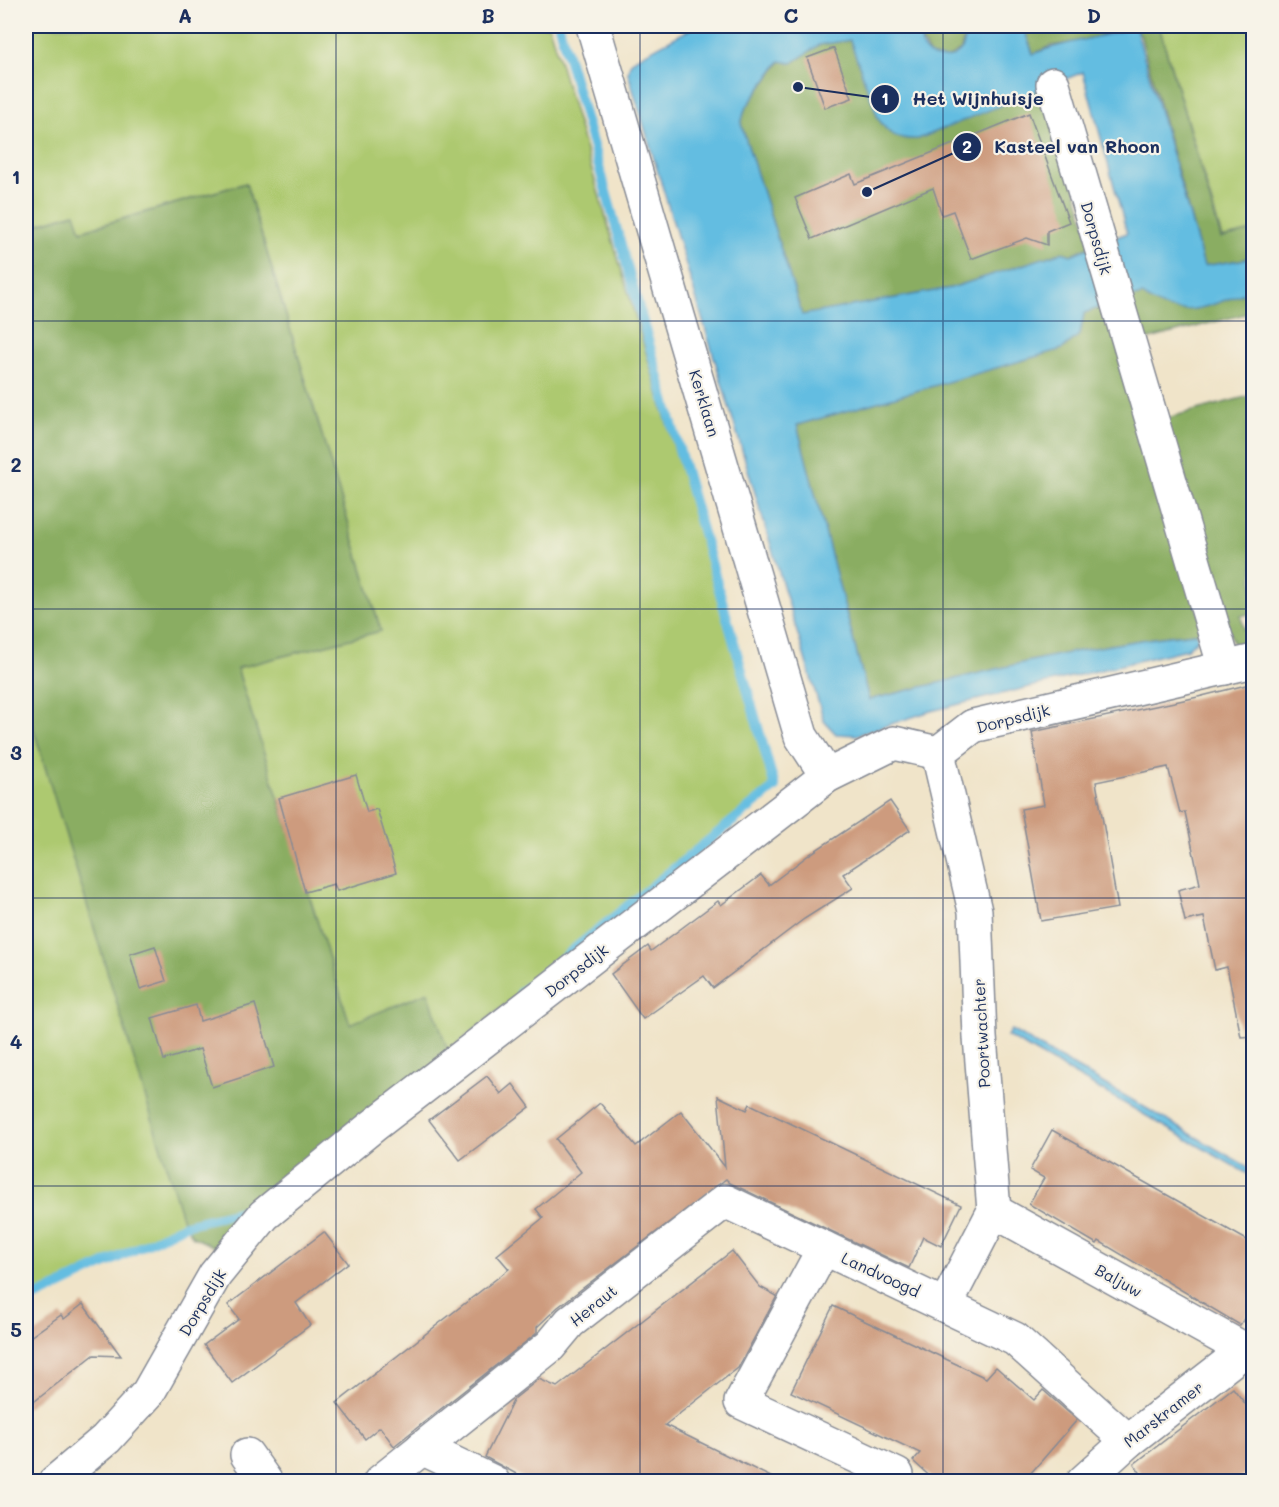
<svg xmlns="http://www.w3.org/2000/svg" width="1279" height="1507" viewBox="0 0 1279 1507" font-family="Mali,sans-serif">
<rect width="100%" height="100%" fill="#f7f3e8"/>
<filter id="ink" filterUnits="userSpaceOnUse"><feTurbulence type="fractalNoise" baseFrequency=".0167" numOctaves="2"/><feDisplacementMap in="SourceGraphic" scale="12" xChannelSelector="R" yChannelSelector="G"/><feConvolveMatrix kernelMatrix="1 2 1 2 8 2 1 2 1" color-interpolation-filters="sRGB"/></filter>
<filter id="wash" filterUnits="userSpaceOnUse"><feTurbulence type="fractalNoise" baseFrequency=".008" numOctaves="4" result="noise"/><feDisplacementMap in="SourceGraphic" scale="24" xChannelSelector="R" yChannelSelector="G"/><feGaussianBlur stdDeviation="1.35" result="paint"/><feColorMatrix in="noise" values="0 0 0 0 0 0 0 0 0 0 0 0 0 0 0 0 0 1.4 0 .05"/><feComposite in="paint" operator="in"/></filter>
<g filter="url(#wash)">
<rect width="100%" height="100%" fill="#f0e4c9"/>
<!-- green -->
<g fill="#adc96f" stroke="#647c66" stroke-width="1.5">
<polygon points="26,26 549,26 775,787 448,1051 350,1025 237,668 381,631 246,183 80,231 74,213 26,228"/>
<polygon points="1159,26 1253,26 1253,231 1222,238"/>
<polygon points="26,704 185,1225 26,1302"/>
</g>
<!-- forest -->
<g fill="#8aad62" stroke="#526e60" stroke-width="1.5">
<polygon points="926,26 960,26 964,38 961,50 946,59 930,55 922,42"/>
<polygon points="1023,26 1118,26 1092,40 1051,46 1033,54"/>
<polygon points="1132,26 1159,26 1221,238 1253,231 1253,258 1204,266 1140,34"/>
<polygon points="850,39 878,118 918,139 1047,85 1091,245 1071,255 1062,252 951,288 802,315 741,124 745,109 781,61 792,63 819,45"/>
<polygon points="246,183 381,631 237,668 350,1024 428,992 448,1051 219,1249 193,1237 183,1221 26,704 26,228 75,213 81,231"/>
<path d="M1253 290V312L1138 342 1124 299 1143 295C1177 323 1216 302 1253 290Z"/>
<path d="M1108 303 1204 632C1091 643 980 673 869 700L797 425 1062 349 1080 334 1084 313Z"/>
<polygon points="1253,395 1253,613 1241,616 1244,629 1253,626 1253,649 1235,650 1163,419"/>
</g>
<!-- water -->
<g fill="#64bde1" stroke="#4076a0" stroke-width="1.5" fill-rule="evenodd">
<path d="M696 26H926C901 66 983 71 960 26H1023L1033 54C1063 42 1099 38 1131 28L1136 29 1204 266 1253 258V290C1214 303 1179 325 1143 295L1124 299 1084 313 1080 334 1062 349 797 425 869 700C977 674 1086 644 1196 633L1198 639 1187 649 931 711 857 735 836 734 824 721 628 73 630 64 636 58ZM850 40 878 118C888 135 898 140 918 139L1083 72 1127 233 1071 255 1062 252 951 288 802 315 741 124 745 109 780 61 792 63 819 45Z"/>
<polygon points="1011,1030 1253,1170 1253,1177 1007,1036"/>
</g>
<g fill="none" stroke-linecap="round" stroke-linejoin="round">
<!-- stream -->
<g stroke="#64bde1" stroke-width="10">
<polyline points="521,992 775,787 559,26"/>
<polyline points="26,1302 185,1225 250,1209 258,1202"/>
</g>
</g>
<g id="blocks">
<!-- building -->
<g fill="#cd9b7e">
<polygon points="834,48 852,98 825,108 807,58"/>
<polygon points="1029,113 1069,222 1047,231 1047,245 1027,238 971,259 953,211 942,215 933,188 812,239 795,198 851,174 855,184"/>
<polygon points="1254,683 1254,1036 1241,1037 1227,967 1215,970 1204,917 1185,921 1178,890 1200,884 1185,812 1180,813 1168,767 1096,782 1118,908 1041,921 1021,809 1044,805 1032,732 1198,697"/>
<polygon points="356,775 367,812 377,809 396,873 337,891 334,884 305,892 279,798"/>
<polygon points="890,801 910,830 843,874 853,888 804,919 713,988 704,976 643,1019 611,974 648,946 651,951 718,901 721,905 761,875 769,885 810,854"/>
<polygon points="155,946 166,981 140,989 130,954"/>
<polygon points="255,1004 274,1067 212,1087 200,1049 164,1060 152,1018 196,1005 200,1021"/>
<polygon points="487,1076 501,1094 513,1084 530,1107 460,1160 429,1120"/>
<polygon points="718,1096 747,1110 750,1104 961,1205 941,1246 923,1237 909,1268 730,1183 726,1179 558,1307 537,1327 537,1333 394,1446 380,1427 365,1439 337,1403 509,1269 497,1255 543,1218 536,1209 581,1172 556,1139 600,1103 636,1146 681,1111 725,1167"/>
<polygon points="1052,1130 1254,1244 1254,1303 1240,1325 1099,1241 1097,1244 1029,1204 1044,1178 1030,1170"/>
<polygon points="324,1232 348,1263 296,1303 310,1325 232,1383 204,1345 239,1319 228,1305"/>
<polygon points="732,1251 760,1287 777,1296 738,1368 665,1425 781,1482 531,1482 485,1457 514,1399 539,1379 557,1387"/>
<polygon points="83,1304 121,1356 94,1355 26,1408 26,1340 61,1315 64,1319"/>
<polygon points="833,1306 986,1378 996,1367 1034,1400 1043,1390 1077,1420 1023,1482 936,1482 913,1461 920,1453 791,1392"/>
<polygon points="1233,1388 1254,1415 1254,1467 1235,1482 1147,1482 1134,1464"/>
</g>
</g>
</g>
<g filter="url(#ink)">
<use href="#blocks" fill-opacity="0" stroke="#868a94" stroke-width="1.5"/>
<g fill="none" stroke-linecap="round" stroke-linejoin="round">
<defs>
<g id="minor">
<polyline points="593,26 801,736 827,776"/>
<polyline points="1053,84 1225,668"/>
<polyline points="938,753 975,911 980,1037 994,1211 946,1304"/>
<polyline points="994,1211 1245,1350 1128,1441 1083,1482"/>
<polyline points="422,1448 493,1482"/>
<polyline points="247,1455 266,1482"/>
<polyline points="897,1475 741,1402 824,1248 1015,1339 1128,1441"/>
<polyline points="55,1482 106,1439 148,1393 215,1275 264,1215 373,1126 827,776 894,743 938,753 973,726 1254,661"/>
<polyline points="380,1482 550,1346 570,1322 725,1201 824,1248"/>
</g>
</defs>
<!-- minor casing -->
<use href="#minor" stroke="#868a94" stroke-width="36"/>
<!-- minor -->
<use href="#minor" stroke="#fff" stroke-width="33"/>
</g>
</g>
<!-- grid -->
<path fill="none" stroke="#1b2f5e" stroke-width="1.5" stroke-opacity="0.55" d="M336 26V1482M640 26V1482M943 26V1482M26 321H1254M26 609H1254M26 898H1254M26 1186H1254"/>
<g text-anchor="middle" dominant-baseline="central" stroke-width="4.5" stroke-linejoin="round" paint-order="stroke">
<!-- street labels -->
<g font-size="16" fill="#1b2f5e" stroke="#f7f3e8">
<text transform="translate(1097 238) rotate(74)">Dorpsdijk</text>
<text transform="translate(705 403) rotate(73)">Kerklaan</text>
<text transform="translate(1013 718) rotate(-14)">Dorpsdijk</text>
<text transform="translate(576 970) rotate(-38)">Dorpsdijk</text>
<text transform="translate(981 1033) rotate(-93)">Poortwachter</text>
<text transform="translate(881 1274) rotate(25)">Landvoogd</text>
<text transform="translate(1119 1280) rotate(29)">Baljuw</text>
<text transform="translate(202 1302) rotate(-59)">Dorpsdijk</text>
<text transform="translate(593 1305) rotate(-39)">Heraut</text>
<text transform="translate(1163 1414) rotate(-38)">Marskramer</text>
</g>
</g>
<!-- callouts -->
<path fill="none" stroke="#1b2f5e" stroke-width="2" d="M798 87L885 99M867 192L967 147"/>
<g fill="#1b2f5e" stroke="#f7f3e8" stroke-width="2">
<circle cx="798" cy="87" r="6"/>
<circle cx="867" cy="192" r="6"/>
<circle cx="885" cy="99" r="15"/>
<circle cx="967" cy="147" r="15"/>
</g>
<g font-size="18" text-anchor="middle" font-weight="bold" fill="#fff">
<text x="885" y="105">1</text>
<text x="967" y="153">2</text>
</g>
<g font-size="18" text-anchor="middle" font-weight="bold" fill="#1b2f5e" stroke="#f7f3e8" stroke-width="4.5" stroke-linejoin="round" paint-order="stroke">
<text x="978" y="105">Het Wijnhuisje</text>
<text x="1077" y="153">Kasteel van Rhoon</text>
</g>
<!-- margin -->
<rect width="1279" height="1507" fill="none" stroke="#f7f3e8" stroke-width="66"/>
<rect x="33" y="33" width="1213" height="1441" fill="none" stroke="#1b2f5e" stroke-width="2"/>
<g font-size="20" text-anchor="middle" font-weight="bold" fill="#1b2f5e">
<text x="185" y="23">A</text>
<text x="488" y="23">B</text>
<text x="791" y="23">C</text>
<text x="1094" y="23">D</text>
<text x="16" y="184">1</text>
<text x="16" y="472">2</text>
<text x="16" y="760">3</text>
<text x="16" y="1049">4</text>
<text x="16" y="1337">5</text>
</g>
</svg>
